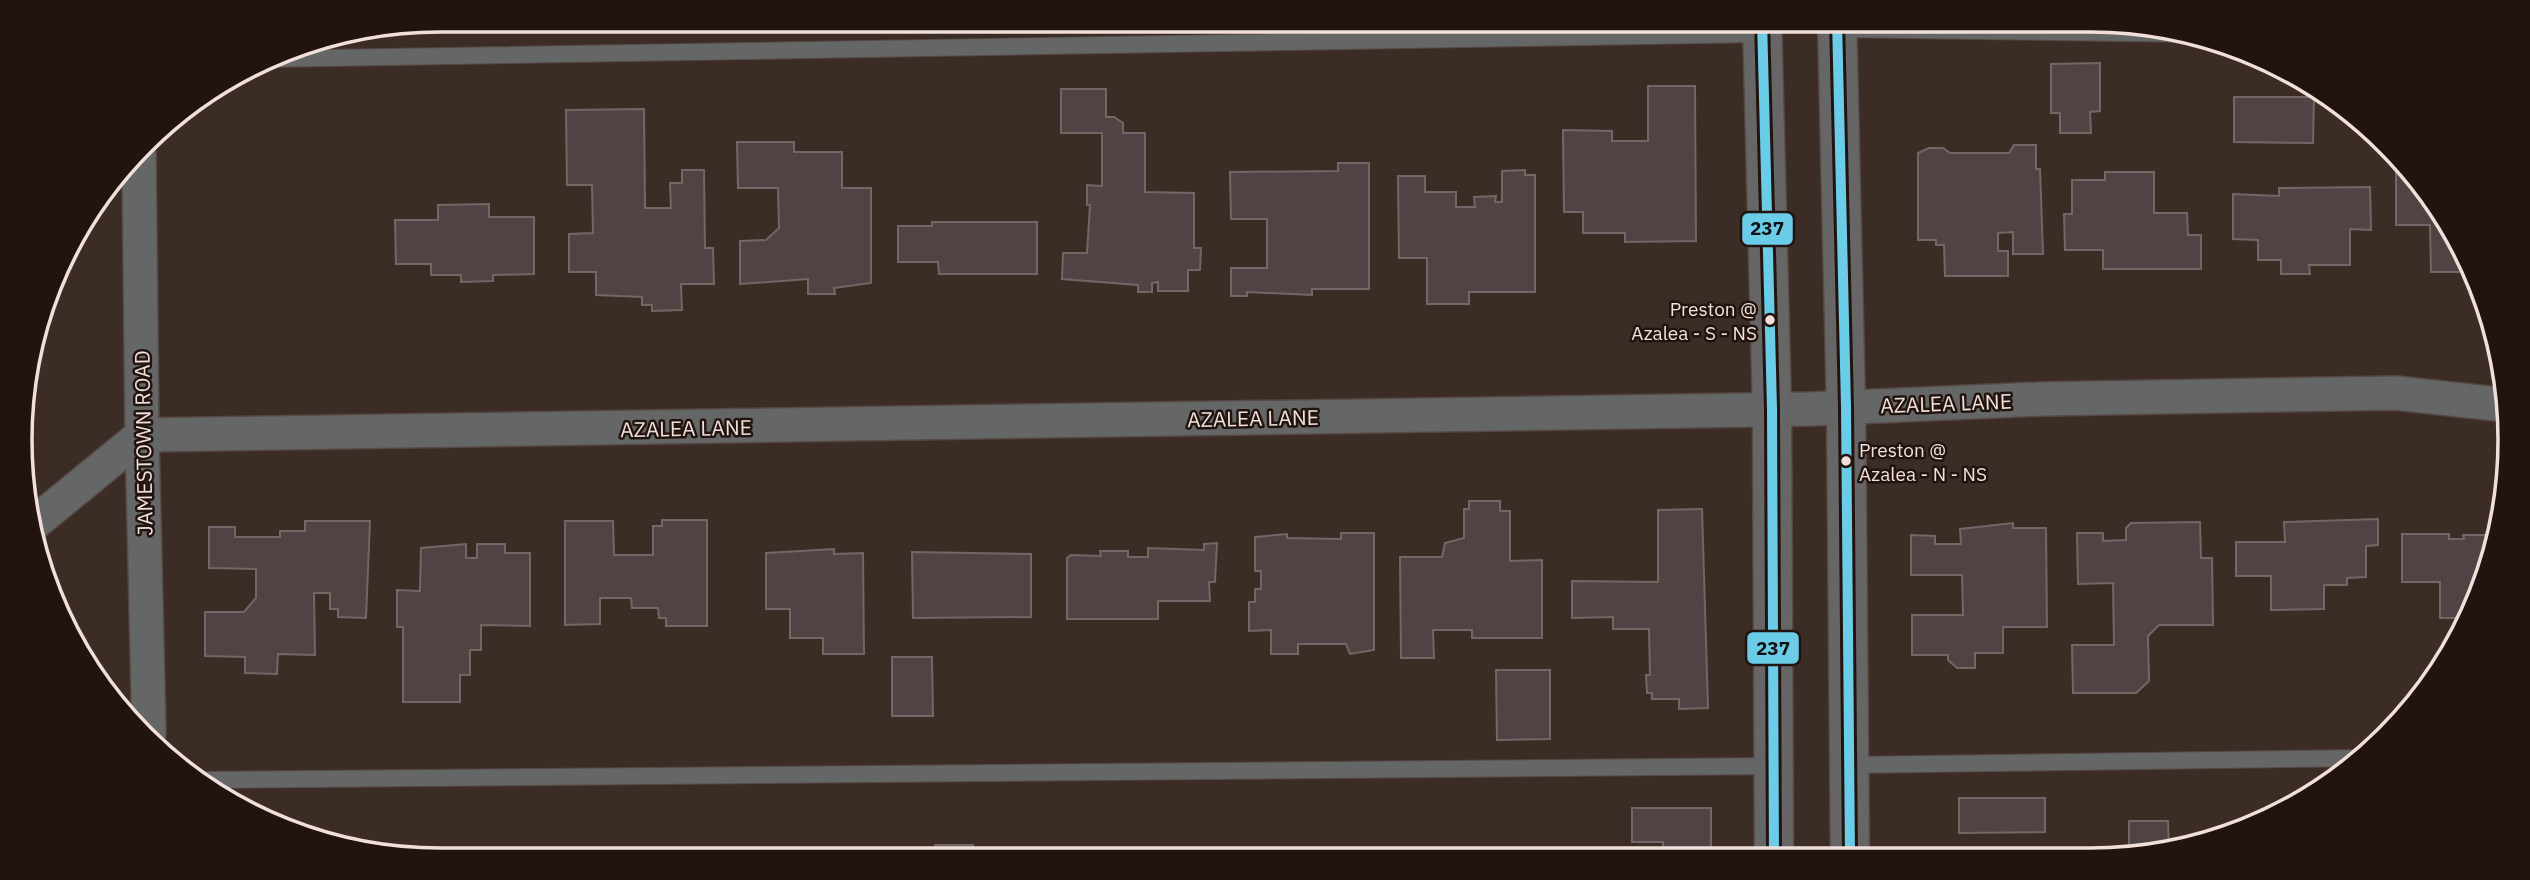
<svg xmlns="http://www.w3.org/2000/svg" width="2530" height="880" viewBox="0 0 2530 880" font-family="'IBM Plex Sans',sans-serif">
<rect width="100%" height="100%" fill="#3b2c26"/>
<!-- building -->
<g fill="#4f4343" stroke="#746666" stroke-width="2">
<polygon points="2100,63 2100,111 2090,112 2091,133 2060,133 2060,113 2051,113 2051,64"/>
<polygon points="1648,86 1695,86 1696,241 1625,242 1625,233 1583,233 1583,212 1564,212 1563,130 1612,131 1612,141 1648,141"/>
<polygon points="1061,89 1106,89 1106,117 1114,117 1123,123 1123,133 1145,133 1145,192 1194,193 1194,248 1201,248 1200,270 1188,270 1188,291 1158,291 1158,282 1152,283 1152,292 1138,292 1138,285 1062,279 1063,253 1087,253 1090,205 1087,205 1087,185 1102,186 1102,133 1061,133"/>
<polygon points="2234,97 2314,97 2313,143 2234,142"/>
<polygon points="644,109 645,208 671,208 670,183 682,183 682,170 704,170 705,248 713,248 714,284 681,284 682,310 652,311 652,305 642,305 642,297 596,295 596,272 569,272 569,234 593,233 592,185 567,185 566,110"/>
<polygon points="737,142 794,142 794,152 842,152 842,188 871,188 871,283 834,288 835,294 808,294 808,279 740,284 740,241 766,240 779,228 778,188 738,188"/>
<polygon points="2014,145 2036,145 2036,169 2040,169 2043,254 2013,254 2013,232 1998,233 1998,251 2008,251 2008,276 1945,276 1944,245 1936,245 1936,240 1918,240 1918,153 1929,148 1943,148 1950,153 2009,153"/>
<polygon points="1338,163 1369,163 1369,289 1312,289 1312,295 1247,292 1247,296 1231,296 1231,268 1267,268 1267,219 1231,219 1230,172 1338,171"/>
<polygon points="2396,163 2454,229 2463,255 2461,255 2461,272 2431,272 2430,225 2396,225"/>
<polygon points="1525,170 1525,175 1535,175 1535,292 1469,292 1469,304 1427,304 1427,258 1399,258 1398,176 1425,176 1425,192 1456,192 1456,207 1475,207 1474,197 1496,196 1495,202 1502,202 1502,171"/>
<polygon points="2105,172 2154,172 2154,213 2187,213 2188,235 2201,235 2201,269 2103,269 2103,250 2065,250 2064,214 2072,214 2072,180 2105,180"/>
<polygon points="2370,187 2371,230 2350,229 2350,265 2309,265 2310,274 2281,274 2281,260 2258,260 2258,240 2233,239 2233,194 2279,196 2279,188"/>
<polygon points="489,204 489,217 534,217 534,274 493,275 493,281 461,282 461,275 431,275 431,264 396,264 395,220 438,220 438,205"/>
<polygon points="932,222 1037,222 1037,274 939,274 938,262 898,262 898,226 932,226"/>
<polygon points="1469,501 1500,501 1500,511 1510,511 1510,561 1542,560 1542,638 1472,638 1472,630 1433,630 1434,658 1401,658 1400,557 1442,557 1445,543 1464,538 1464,509 1469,509"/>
<polygon points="1702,509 1708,708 1679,709 1679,699 1652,699 1652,693 1647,693 1646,675 1650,675 1649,629 1613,629 1613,617 1572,618 1572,581 1658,582 1658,510"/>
<polygon points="2378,519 2378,545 2366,546 2366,577 2347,578 2347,585 2324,585 2324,609 2271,610 2271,576 2236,576 2236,542 2285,542 2284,522"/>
<polygon points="662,520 707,520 707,626 666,626 666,618 659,618 658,608 632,608 631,598 600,598 600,624 565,625 565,521 613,521 614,555 653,555 653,526 662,526"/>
<polygon points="305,521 370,521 366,618 338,617 338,609 330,609 330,593 314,593 315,655 278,654 277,674 245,673 245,657 205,656 205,612 244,612 256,598 256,569 209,568 209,527 235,527 235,537 280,537 280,531 305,531"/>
<polygon points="2200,522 2201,558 2212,558 2213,625 2159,625 2148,636 2149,681 2136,693 2073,693 2072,645 2114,645 2113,583 2078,584 2077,533 2103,533 2103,541 2126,540 2126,528 2131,523"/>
<polygon points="2013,523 2013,528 2046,528 2047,627 2003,627 2003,653 1975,653 1975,668 1957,668 1948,660 1948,655 1912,655 1912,615 1963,615 1962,575 1911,575 1911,535 1935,536 1935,544 1961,544 1960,529"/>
<polygon points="1341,533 1374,533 1374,650 1350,654 1346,644 1298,644 1298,654 1271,654 1271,630 1249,631 1249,602 1255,602 1255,589 1261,589 1261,571 1255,571 1255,537 1287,534 1287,538 1341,539"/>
<polygon points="2402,534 2449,534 2449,539 2464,539 2463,535 2497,535 2497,549 2468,618 2440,618 2440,582 2402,582"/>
<polygon points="1217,543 1215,582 1209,582 1210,601 1158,601 1158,619 1067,619 1067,558 1071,555 1101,556 1100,551 1128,551 1128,557 1148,557 1148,548 1204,550 1204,544"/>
<polygon points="466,544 466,558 477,558 477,544 505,544 505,553 530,553 530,626 481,625 481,650 470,650 470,675 460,675 460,702 403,702 403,627 397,627 397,590 420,591 421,548"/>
<polygon points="834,549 834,554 863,553 864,654 823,654 823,638 790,638 790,609 766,609 766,553"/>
<polygon points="912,552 1031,554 1031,617 913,618"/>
<polygon points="892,657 932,657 933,716 892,716"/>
<polygon points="1496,670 1550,670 1550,739 1497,740"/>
<polygon points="1959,798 2045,798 2045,832 1959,833"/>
<polygon points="1632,808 1711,808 1711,858 1663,858 1663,842 1632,842"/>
<polygon points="2129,821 2168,821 2169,850 2164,849 2164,852 2145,857 2129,857"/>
<polygon points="935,845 973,845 974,860 913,860 935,858"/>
</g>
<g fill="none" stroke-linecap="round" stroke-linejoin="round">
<defs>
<g id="lane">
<polyline points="1837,29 2199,34"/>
<polyline points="266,59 1762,34"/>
<polyline points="1849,765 2365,758"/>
<polyline points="197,780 1774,766"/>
</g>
<g id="street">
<polyline points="139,154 142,435 149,733"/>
<polyline points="32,525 142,435 1809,409 2042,399 2396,393 2506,405"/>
</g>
<g id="primary">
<polyline points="1762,19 1772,409 1774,858"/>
<polyline points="1837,19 1846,407 1850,858"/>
</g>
</defs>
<!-- lane casing -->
<use href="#lane" stroke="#574944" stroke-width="18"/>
<!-- street casing -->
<use href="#street" stroke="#574944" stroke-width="36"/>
<!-- primary casing -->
<use href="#primary" stroke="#574944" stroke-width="41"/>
<!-- lane -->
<use href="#lane" stroke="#656767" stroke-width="16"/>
<!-- street -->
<use href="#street" stroke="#656767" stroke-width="33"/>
<!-- primary -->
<use href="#primary" stroke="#676666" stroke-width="38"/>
<defs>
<g id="bus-1">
<polyline points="1762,19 1772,409 1774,858"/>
<polyline points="1837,19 1846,407 1850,858"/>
</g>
</defs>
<!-- bus-1 casing -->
<use href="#bus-1" stroke="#211410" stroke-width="16"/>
<!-- bus-1 -->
<use href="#bus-1" stroke="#6bcce7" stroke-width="10"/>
</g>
<!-- markers -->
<g fill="#f2dfd9" stroke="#211410" stroke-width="2.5">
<circle cx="1770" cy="320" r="6"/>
<circle cx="1846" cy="461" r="6"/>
</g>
<g text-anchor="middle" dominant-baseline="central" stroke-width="5" stroke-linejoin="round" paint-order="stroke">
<!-- bus labels -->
<g font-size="19" fill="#f2dfd9" stroke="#211410" text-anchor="end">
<text x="1757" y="309">Preston @<tspan x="1757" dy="24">Azalea - S - NS</tspan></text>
<text x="1859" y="450" text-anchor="start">Preston @<tspan x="1859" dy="24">Azalea - N - NS</tspan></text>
</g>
<!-- street labels -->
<g font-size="21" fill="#f2dfd9" stroke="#211410">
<text transform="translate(1946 403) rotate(-2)">AZALEA LANE</text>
<text transform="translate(1253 418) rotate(-1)">AZALEA LANE</text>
<text transform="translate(686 428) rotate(-1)">AZALEA LANE</text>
<text transform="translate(143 443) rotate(-91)">JAMESTOWN ROAD</text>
</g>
</g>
<!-- crop -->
<path d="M0 0H2530V880H0ZM440 32H2090A408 408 0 0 1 2498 440V440A408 408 0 0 1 2090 848H440A408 408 0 0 1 32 440V440A408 408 0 0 1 440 32Z" fill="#211410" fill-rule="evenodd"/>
<path fill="none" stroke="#f2dfd9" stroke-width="3.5" d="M440 32H2090A408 408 0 0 1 2498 440V440A408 408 0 0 1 2090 848H440A408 408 0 0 1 32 440V440A408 408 0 0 1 440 32Z"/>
<g stroke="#211410" stroke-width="2.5">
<rect x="1741" y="212" width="53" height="34" rx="7" fill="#6bcce7"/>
<rect x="1746" y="631" width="54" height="34" rx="7" fill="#6bcce7"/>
</g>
<g font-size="19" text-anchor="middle" font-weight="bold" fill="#111">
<text x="1767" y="235">237</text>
<text x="1773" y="655">237</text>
</g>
</svg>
